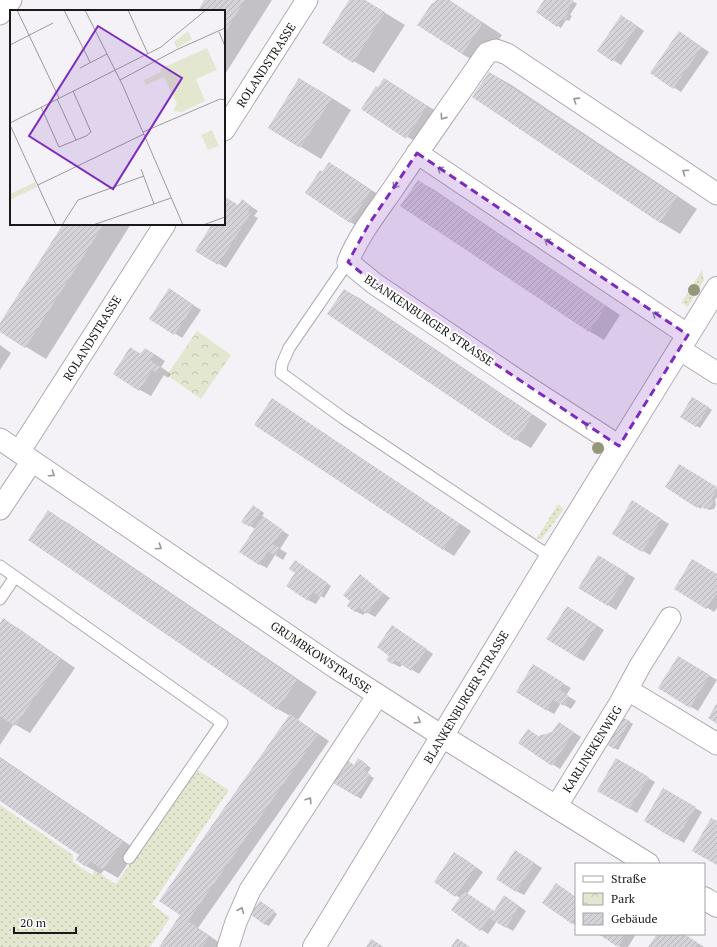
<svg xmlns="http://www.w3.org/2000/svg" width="717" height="947" viewBox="0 0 717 947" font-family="'PT Serif',serif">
<defs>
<pattern id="grass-dots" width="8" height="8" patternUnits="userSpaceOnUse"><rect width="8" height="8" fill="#e3e7cf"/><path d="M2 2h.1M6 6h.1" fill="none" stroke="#c2c6b1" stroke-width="1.8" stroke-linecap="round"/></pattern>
<pattern id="park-crowns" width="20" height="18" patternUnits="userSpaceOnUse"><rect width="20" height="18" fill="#e3e7cf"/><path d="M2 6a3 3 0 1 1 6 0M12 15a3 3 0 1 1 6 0" fill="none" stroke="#c2c6b1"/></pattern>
<pattern id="building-hatch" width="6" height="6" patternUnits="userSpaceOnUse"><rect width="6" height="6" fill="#d6d3d8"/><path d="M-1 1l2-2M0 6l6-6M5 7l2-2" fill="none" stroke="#b7b5b9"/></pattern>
</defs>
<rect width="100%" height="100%" fill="#f4f2f7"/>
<!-- grass -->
<g fill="url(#grass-dots)">
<polygon points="702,270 704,280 688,307 681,303"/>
<polygon points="558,504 564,509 541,540 537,538"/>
<polygon points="196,769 229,790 152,904 170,918 150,947 0,947 0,805 73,855 73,862 92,875 95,870 116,884"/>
</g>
<!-- park -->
<polygon fill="url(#park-crowns)" points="197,331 231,355 201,399 167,375"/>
<!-- shadow -->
<g fill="#0003">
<polygon points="206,0 272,0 224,76 224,11 199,11"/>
<polygon points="350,0 364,0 405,25 374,73 323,43"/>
<polygon points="437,0 449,0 502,35 482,65 462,54 434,5"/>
<polygon points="546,0 571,0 577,4 570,15 572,16 569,21 566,20 561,28 538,12"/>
<polygon points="629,20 644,31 621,65 598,50"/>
<polygon points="687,37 709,52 681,92 652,73"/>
<polygon points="490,73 510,84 697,209 680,234 660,222"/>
<polygon points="385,79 447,118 427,149 363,109"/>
<polygon points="319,90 351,110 321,159 270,128"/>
<polygon points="329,163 349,175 391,203 370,233 350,222 322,173"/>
<polygon points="418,181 433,189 620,315 604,340 589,331"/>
<polygon points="224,200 239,206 242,200 258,211 254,216 258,218 226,268 196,250 213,224 224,224"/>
<polygon points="64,224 131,224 46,359 0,331 0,325"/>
<polygon points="344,290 359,298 547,424 531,448 517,440 328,314"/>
<polygon points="176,294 201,310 182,338 151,318"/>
<polygon points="0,345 11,353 0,370"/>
<polygon points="130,348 141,354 145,349 156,355 165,361 161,367 171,374 168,378 164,375 151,396 140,390"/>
<polygon points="693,398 712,410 700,428 681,417"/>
<polygon points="283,406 471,531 454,556 443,549"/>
<polygon points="666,487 717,488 717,497 715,500 716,505 714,509 709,510 702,506 701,509"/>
<polygon points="640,506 669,524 650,555 613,533"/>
<polygon points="257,508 264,513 262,517 289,535 280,549 287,553 283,560 275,555 267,568 259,564 255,529 243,521"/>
<polygon points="48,512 68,523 317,692 298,720 329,741 198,928 220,943 218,947 160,947 181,915 290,716 278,709 29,539"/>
<polygon points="599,557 635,578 616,610 608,605"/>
<polygon points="303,566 331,586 324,598 321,596 316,604 308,600"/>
<polygon points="717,575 717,608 714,612 676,588"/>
<polygon points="360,576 390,598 375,617 366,612 363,615 355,611"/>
<polygon points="575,611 604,630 584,661 576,657"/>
<polygon points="4,620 18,628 75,668 30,733 14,724 0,745 0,625"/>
<polygon points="399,631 433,654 419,674 403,664 400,667 392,663 390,655"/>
<polygon points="678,657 717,680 698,711 659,688"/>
<polygon points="533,666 571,688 566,695 576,701 571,709 561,703 554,714 547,710"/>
<polygon points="623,718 633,724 618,750 607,744"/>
<polygon points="567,728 581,737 560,769 520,743"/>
<polygon points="0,757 137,850 118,878 104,870 101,874 86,866 81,855 0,800"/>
<polygon points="358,759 371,768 367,774 374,778 361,799 335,782 354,766"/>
<polygon points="616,759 655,782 637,813 598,790"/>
<polygon points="664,789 702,812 684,843 645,820"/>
<polygon points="523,856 542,868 524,895 516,891"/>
<polygon points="462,857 483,872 467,894 495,912 505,896 526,911 513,931 497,921 488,934 452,910 460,898 435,881"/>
<polygon points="576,897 576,925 572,923"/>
<polygon points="264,904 277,914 269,926 265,924"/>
<polygon points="600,934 636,934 628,947 621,947"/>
<polygon points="658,934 683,934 704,947 650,947"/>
</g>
<!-- building -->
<g fill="url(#building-hatch)">
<polygon points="204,0 245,0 224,34 224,11 198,11"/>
<polygon points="349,0 365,0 385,12 353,63 322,43"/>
<polygon points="436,0 449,0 483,23 462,54 417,25 432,3 434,3"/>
<polygon points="544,0 572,0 574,1 567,12 569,14 565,20 563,19 557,27 536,12"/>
<polygon points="621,15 637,26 613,62 597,51"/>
<polygon points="679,31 702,47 673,89 650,73"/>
<polygon points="489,72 677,197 660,223 472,97"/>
<polygon points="299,78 332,98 300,148 268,128"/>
<polygon points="384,78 427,106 406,139 361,109 376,86 378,87"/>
<polygon points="329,162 371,190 350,223 305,193 320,170 322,172"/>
<polygon points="418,180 606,306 589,332 400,206"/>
<polygon points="227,198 238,205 242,199 251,206 248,211 251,213 218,265 195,251 212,224 224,224 224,199 226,200"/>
<polygon points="63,224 104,224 25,348 0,332 0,323"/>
<polygon points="169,288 194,305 174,335 149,319"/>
<polygon points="344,289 533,415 516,441 327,314"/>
<polygon points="130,347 140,354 145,348 154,354 150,360 160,367 157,373 152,370 139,391 113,374"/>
<polygon points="692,397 709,407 696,427 680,417"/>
<polygon points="272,398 460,524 443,550 254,425"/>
<polygon points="679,464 717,487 717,490 712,498 713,503 710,507 705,509 699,505 697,508 665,487"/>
<polygon points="632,500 662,519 642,552 612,534"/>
<polygon points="253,505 261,511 250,527 241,522"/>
<polygon points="48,510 297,680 277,710 28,540"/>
<polygon points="263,516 283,530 273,544 280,548 275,556 268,551 259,565 239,552"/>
<polygon points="598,555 628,573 608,606 578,588"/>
<polygon points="692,559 717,574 717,593 706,609 674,589"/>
<polygon points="295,560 328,583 320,597 313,592 308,601 286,586 295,573 289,569"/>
<polygon points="360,574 383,593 367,614 358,607 355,612 347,606 350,601 343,595"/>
<polygon points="567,606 597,625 576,657 546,639"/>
<polygon points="3,618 61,659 15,726 0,716 0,623"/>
<polygon points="392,625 427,649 411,671 395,660 392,664 386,660 389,656 377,647"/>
<polygon points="678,656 710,675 690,708 658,688"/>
<polygon points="533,664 564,683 560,690 569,696 564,706 553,700 547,711 516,692"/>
<polygon points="717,703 717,724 708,718"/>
<polygon points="290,714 318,734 188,921 210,936 202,947 159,947 180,915 159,901"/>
<polygon points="622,717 630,721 614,749 606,744"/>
<polygon points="559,722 574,732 552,766 518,743 528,729 538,736 552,732"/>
<polygon points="0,758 123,841 103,870 90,861 86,867 76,860 79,855 0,801"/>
<polygon points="358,758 368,765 365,771 371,775 357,797 333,783 348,761 354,765"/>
<polygon points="616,758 649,777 629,809 597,791"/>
<polygon points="663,788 696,807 676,840 644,821"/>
<polygon points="711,818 717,821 717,865 692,851"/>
<polygon points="515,850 535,863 516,892 496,879"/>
<polygon points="454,852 476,867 455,897 434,882"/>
<polygon points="556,883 576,897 576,917 572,924 542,903"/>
<polygon points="464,891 494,911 504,895 519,906 506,928 489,918 480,931 451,910"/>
<polygon points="260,901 275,911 265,925 250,914"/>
<polygon points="598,934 626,934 618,947"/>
<polygon points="657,934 684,934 698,943 695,947 648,947"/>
<polygon points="457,938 470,947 451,947"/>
<polygon points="371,939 384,947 366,947"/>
</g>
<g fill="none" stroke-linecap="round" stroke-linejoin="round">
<defs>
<g id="service">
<polyline points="348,262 289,348 282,364 281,373 343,418 551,557"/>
<polyline points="0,566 222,723 129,858"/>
<polyline points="0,599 15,577"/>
</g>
<g id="minor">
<polyline points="0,14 11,0"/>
<polyline points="224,130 307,0"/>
<polyline points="417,153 688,335"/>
<polyline points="679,349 717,373"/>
<polyline points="0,439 336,668 442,736"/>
<path d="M619 446 523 384 375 284 348 262C358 236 377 212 393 189 424 143 456 98 487 53L496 50 507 54 717 194"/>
<polyline points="19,452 165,224"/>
<polyline points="0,509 32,461"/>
<polyline points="628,690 717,744"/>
<polyline points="556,807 620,703 640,666 670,618"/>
<polyline points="228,947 236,922 250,890 378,695"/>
</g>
<g id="tertiary">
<polyline points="442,736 648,864"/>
<polyline points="704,898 717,906"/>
</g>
<polyline id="secondary" points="314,947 551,557 717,288"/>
</defs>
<!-- service casing -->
<use href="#service" stroke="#aeacb1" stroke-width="13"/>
<!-- minor casing -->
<use href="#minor" stroke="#aeacb1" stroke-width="23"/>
<!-- tertiary casing -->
<use href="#tertiary" stroke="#aeacb1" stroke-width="24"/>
<!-- secondary casing -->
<use href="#secondary" stroke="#aeacb1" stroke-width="24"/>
<!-- service -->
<use href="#service" stroke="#fff" stroke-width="11"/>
<!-- minor -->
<use href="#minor" stroke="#fff" stroke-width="21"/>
<!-- tertiary -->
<use href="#tertiary" stroke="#fff" stroke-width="22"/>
<!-- secondary -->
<use href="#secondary" stroke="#fff" stroke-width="22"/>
</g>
<!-- trees -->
<g fill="#959778">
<circle cx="694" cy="290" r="6"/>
<circle cx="598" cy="448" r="6"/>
</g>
<!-- one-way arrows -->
<defs><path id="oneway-chevron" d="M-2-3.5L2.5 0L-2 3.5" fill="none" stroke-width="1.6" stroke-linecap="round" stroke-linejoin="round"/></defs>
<g stroke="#989898">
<use href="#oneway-chevron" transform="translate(576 100) rotate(-147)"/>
<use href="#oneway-chevron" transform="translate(443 117) rotate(125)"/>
<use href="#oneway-chevron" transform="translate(440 169) rotate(-146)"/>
<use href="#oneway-chevron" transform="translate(685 172) rotate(-146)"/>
<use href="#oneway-chevron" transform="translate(395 186) rotate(124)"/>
<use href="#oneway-chevron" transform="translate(547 241) rotate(-146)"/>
<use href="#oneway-chevron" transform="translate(655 314) rotate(-146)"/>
<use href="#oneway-chevron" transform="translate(587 425) rotate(-147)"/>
<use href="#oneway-chevron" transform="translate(52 474) rotate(34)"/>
<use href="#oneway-chevron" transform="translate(159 547) rotate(34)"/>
<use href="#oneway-chevron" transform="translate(418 721) rotate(32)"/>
<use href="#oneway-chevron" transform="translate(309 800) rotate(-57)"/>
<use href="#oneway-chevron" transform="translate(241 910) rotate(-67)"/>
</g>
<!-- marked area -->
<path fill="#7b2cbf" fill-opacity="0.2" stroke="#7b2cbf" stroke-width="3" stroke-dasharray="8 5" stroke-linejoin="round" d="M417 153 688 335 619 446 375 284 348 262 369 224Z"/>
<g text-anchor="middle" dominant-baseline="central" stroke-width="4" stroke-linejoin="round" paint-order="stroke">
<!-- street labels -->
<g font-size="12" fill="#19191a" stroke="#fff">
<text transform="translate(266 65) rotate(-57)">ROLANDSTRASSE</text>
<text transform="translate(429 320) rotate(34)">BLANKENBURGER STRASSE</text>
<text transform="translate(92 338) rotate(-58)">ROLANDSTRASSE</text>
<text transform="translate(321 657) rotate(34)">GRUMBKOWSTRASSE</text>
<text transform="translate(466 697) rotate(-59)">BLANKENBURGER STRASSE</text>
<text transform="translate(592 749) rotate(-58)">KARLINEKENWEG</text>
</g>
</g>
<!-- overview -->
<g transform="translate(10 10)">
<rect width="215" height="215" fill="#f4f2f7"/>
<path d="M178 21 182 29 167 38 164 32ZM197 38 207 60 186 69 195 91 172 102 163 101 167 94 154 67 136 75 134 70 151 62 150 59ZM25 172 27 177 0 190V184Z" fill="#e3e7cf"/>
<path d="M202 120 209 136 198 140 191 125Z" fill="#e3e7cf"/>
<path fill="none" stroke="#9c9b9f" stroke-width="1" d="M7 0 49 88M54 0 80 52M75 0 113 76 173 215M118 0 138 44M209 22 215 36M0 35 43 13M70 58 97 44M110 70 166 40 215 18M47 89 66 130M31 97 49 137 76 126 81 122 63 81M0 113 151 37 196 0M0 115 46 215M133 122 210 89 215 90M131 159 144 194M28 175 134 124M52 215 68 190 134 166M83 215 161 188M193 215 215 207"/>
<path fill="#7b2cbf" fill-opacity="0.15" stroke="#7b2cbf" stroke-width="2" d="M88 16 172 68 103 179 19 126Z"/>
<rect width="215" height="215" fill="none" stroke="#19191a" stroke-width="2"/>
</g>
<!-- legend -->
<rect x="575" y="863" width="130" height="72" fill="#ffffff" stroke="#a3a3a3"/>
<rect x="583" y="876" width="20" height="6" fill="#ffffff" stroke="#a3a3a3"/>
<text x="611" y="883" font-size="12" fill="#19191a">Straße</text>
<rect x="583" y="893" width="20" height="12" fill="url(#park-crowns)" stroke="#a3a3a3"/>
<text x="611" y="903" font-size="12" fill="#19191a">Park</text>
<rect x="583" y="913" width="20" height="12" fill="url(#building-hatch)" stroke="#a3a3a3"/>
<text x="611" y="923" font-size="12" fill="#19191a">Gebäude</text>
<!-- scale -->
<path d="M14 927v6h62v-6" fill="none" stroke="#19191a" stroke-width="2"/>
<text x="20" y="927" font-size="12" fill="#19191a" stroke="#ffffff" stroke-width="3" paint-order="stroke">20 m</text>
</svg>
